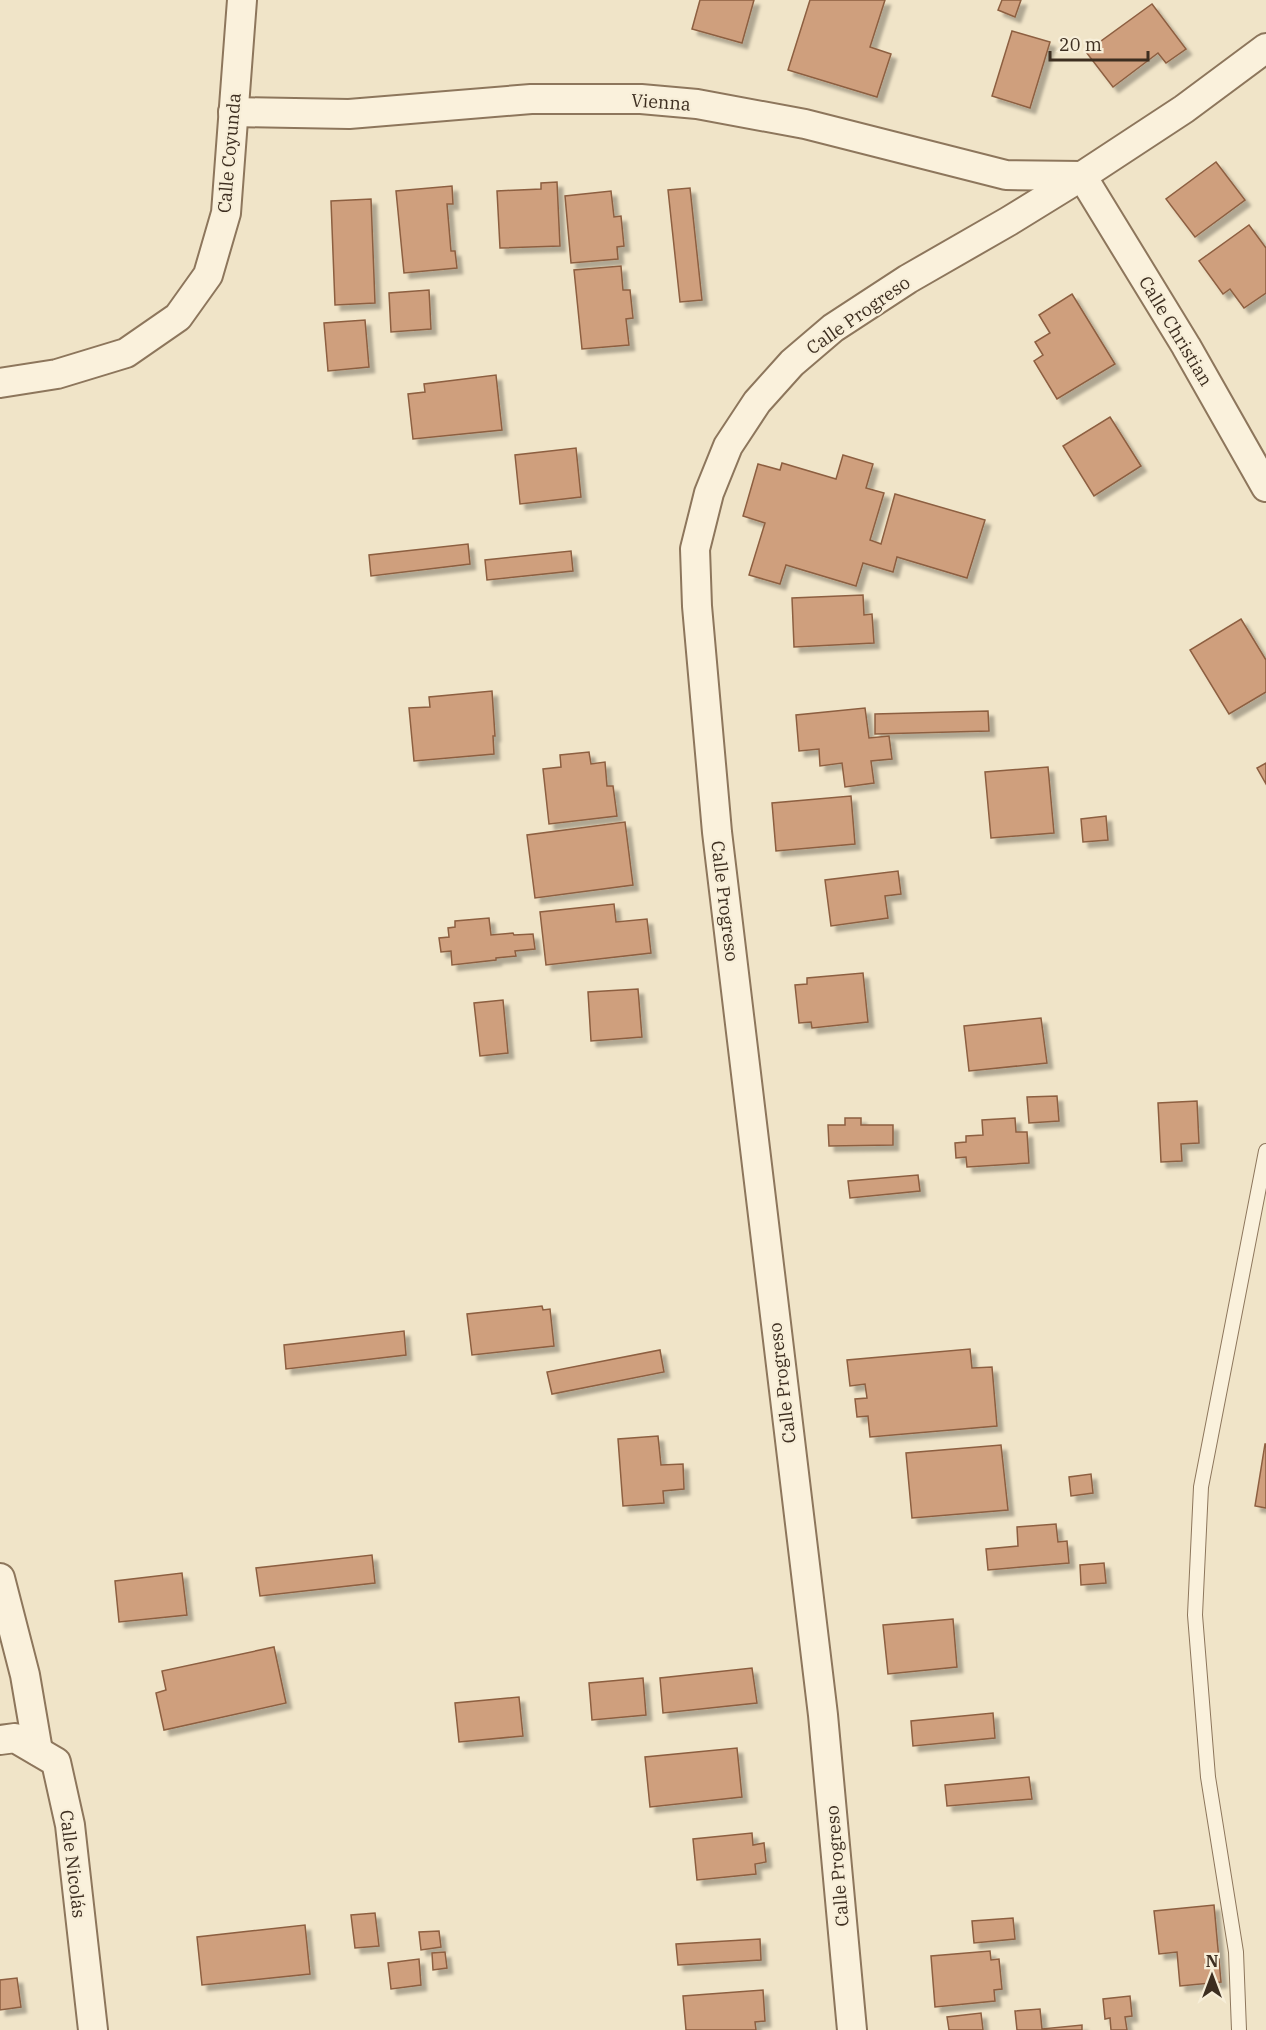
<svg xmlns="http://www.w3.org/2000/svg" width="1266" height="2030" viewBox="0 0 1266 2030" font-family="'IBM Plex Serif',serif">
<defs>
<filter id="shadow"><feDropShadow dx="5.5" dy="5.5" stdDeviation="1.5" flood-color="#0004"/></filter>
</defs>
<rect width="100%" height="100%" fill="#f0e4c8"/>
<!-- building -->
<g fill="#cf9f7d" stroke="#8d5f41" stroke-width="1.5" filter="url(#shadow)">
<polygon points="700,0 754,0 742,43 692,29"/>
<polygon points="810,0 885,0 870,47 891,54 877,97 788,70"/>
<polygon points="1002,0 1021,0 1015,17 998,10"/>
<polygon points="1152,4 1186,49 1166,63 1158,53 1113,87 1086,52"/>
<polygon points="1012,31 1050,42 1030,108 992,96"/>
<polygon points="1216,162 1245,200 1195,237 1166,199"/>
<polygon points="557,182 560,246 500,248 497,191 541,189 541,183"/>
<polygon points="452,186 453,204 447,204 451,251 455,251 457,268 404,273 396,191"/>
<polygon points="690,188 702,300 680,302 668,190"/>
<polygon points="611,191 614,217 621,216 624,246 617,247 618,259 571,263 565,196"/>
<polygon points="371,199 375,303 335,305 331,201"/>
<polygon points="1249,225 1266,248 1266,293 1244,308 1230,289 1223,294 1199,261"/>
<polygon points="621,266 623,290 630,290 633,318 626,319 629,345 582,349 574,270"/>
<polygon points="429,290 431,329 391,332 389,293"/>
<polygon points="1072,294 1115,364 1057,399 1034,361 1043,355 1035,342 1050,333 1039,315"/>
<polygon points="365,320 369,367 328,371 324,323"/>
<polygon points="496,375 502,430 413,439 408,394 425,392 424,384"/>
<polygon points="1110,417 1141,466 1094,496 1063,446"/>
<polygon points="576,448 581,497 520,504 515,455"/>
<polygon points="843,455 873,464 866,488 884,493 870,540 881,544 895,494 985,520 967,578 897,557 893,572 863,563 856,586 786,565 780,584 749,575 765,523 743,516 758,464 780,470 782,463 836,479"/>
<polygon points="468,544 470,564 371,576 369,555"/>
<polygon points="571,551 573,571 487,580 485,560"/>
<polygon points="863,595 864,615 872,614 874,643 794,647 792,598"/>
<polygon points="1241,619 1266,660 1266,692 1229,714 1190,650"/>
<polygon points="492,691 495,736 493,736 494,754 414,761 409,708 430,707 429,697"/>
<polygon points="865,708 869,738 889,736 892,759 871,761 874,783 845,787 842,763 820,766 819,749 799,751 796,715"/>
<polygon points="988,711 989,731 875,734 875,714"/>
<polygon points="589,752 591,764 605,762 607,786 613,786 617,816 549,824 543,769 561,767 560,755"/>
<polygon points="1266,763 1266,784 1257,768"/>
<polygon points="1048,767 1054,833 991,838 985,772"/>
<polygon points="851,796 855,844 776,851 772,803"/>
<polygon points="1106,816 1108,840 1083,842 1081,819"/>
<polygon points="625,822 633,885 535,898 527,835"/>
<polygon points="898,871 901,894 885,896 888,918 831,926 825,880"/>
<polygon points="614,904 616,922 647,919 651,953 546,965 540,912"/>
<polygon points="489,918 491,935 513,933 514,935 533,934 535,949 515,951 516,956 496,958 496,960 452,965 451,951 441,952 439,938 449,937 448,928 455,927 455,921"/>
<polygon points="863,973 868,1022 812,1028 811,1022 799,1023 795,985 807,984 807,978"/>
<polygon points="638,989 642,1037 591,1041 588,992"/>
<polygon points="503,1000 508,1053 480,1056 474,1003"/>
<polygon points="1041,1018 1047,1063 969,1071 964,1026"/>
<polygon points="1057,1096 1059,1121 1029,1123 1027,1097"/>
<polygon points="1197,1101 1199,1143 1181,1144 1182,1161 1161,1162 1158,1103"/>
<polygon points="845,1118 861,1118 861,1125 893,1125 893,1145 829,1146 828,1125 845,1125"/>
<polygon points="1015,1118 1016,1132 1027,1132 1029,1163 967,1167 966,1157 956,1158 955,1143 966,1142 966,1136 983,1135 982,1120"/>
<polygon points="918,1175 920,1191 850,1198 848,1181"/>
<polygon points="542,1306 543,1310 550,1309 554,1346 472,1355 467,1314"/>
<polygon points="404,1331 406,1355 286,1369 284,1345"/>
<polygon points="970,1349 972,1368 992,1367 997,1426 870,1437 868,1416 857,1417 855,1399 867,1398 865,1384 850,1386 847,1360"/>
<polygon points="660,1350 664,1372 552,1394 547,1372"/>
<polygon points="658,1436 661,1465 683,1464 684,1489 663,1491 664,1503 623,1506 618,1439"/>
<polygon points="1265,1444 1266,1444 1266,1508 1255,1506"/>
<polygon points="1001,1445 1008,1510 912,1518 906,1453"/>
<polygon points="1091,1474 1093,1493 1071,1496 1069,1477"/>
<polygon points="1056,1524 1058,1542 1067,1541 1069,1563 988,1570 986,1549 1018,1546 1017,1527"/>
<polygon points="372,1555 375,1583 260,1596 256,1568"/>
<polygon points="1104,1563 1106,1583 1081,1585 1080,1565"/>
<polygon points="182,1573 187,1615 119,1622 115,1581"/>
<polygon points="953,1619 957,1667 888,1674 883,1625"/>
<polygon points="274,1647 286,1703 164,1730 156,1693 166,1690 162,1671"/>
<polygon points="752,1668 757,1703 663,1713 660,1678"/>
<polygon points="643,1678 646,1715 592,1720 589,1683"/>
<polygon points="519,1697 523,1736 459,1742 455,1703"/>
<polygon points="993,1713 995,1738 913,1746 911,1721"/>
<polygon points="737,1748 742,1797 650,1807 645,1757"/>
<polygon points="1029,1777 1032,1799 947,1806 945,1785"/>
<polygon points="752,1833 753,1845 764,1843 766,1862 755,1864 756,1874 697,1880 693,1839"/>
<polygon points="1214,1905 1221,1982 1180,1986 1177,1952 1159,1954 1154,1911"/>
<polygon points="375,1913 379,1946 355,1948 351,1915"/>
<polygon points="1013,1918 1015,1939 974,1943 972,1921"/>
<polygon points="305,1925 310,1974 202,1985 197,1937"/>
<polygon points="439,1931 441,1947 421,1950 419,1932"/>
<polygon points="760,1939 761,1960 678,1965 676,1944"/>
<polygon points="990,1951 991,1960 999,1959 1002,1989 994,1990 995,2001 935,2007 931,1956"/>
<polygon points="445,1952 447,1968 433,1970 432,1953"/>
<polygon points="419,1959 421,1985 391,1989 388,1963"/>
<polygon points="17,1978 21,2007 0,2010 0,1980"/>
<polygon points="763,1990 765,2021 755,2022 756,2030 686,2030 683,1996"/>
<polygon points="1130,1996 1132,2016 1125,2017 1127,2030 1111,2030 1110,2018 1105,2019 1103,1999"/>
<polygon points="1040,2009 1042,2029 1082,2025 1082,2030 1017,2030 1015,2011"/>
<polygon points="981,2013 983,2030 949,2030 947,2017"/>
</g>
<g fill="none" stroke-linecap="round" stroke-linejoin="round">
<defs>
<polyline id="service" points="1239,2030 1236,1952 1208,1777 1195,1615 1201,1487 1266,1151"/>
<g id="minor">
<polyline points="233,112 349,114 531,99 641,99 697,104 805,124 1006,175 1082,176 1186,346 1266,487"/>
<polyline points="0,383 57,374 126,353 178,317 208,275 226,213 242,0"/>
<polyline points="0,1578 25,1675 38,1751"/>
<polyline points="0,1740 15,1738 56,1762 70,1825 93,2030"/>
<polyline points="852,2030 823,1715 717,832 697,606 695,549 709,493 728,446 757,402 792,363 833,328 908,279 1009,221 1082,176 1184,109 1266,48"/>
</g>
</defs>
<!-- service casing -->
<use href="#service" stroke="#8d765c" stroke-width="16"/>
<!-- minor casing -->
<use href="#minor" stroke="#8d765c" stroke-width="32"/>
<!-- service -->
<use href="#service" stroke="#faf1dc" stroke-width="14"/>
<!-- minor -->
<use href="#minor" stroke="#faf1dc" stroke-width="28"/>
</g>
<g text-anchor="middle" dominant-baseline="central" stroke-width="4.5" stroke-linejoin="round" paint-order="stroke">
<!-- street labels -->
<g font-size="18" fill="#3d2e20" stroke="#f7eed8">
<text transform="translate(661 102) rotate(4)">Vienna</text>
<text transform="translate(229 153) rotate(-85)">Calle Coyunda</text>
<text transform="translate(858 315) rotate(-35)">Calle Progreso</text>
<text transform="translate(1176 331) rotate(59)">Calle Christian</text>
<text transform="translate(725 901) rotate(83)">Calle Progreso</text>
<text transform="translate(782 1383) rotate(-97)">Calle Progreso</text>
<text transform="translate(73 1864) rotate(83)">Calle Nicolás</text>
<text transform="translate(837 1866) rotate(-95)">Calle Progreso</text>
</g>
</g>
<!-- north arrow -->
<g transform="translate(1212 1976)" stroke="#f7eed8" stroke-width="4.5" paint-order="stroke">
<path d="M0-4.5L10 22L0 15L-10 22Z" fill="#3d2e20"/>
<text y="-9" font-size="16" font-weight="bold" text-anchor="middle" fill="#3d2e20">N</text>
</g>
<!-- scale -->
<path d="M1050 51v9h98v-9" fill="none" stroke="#3d2e20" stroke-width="3"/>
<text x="1059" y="51" font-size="18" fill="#3d2e20" stroke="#f7eed8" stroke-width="4.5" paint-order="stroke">20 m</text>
</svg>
